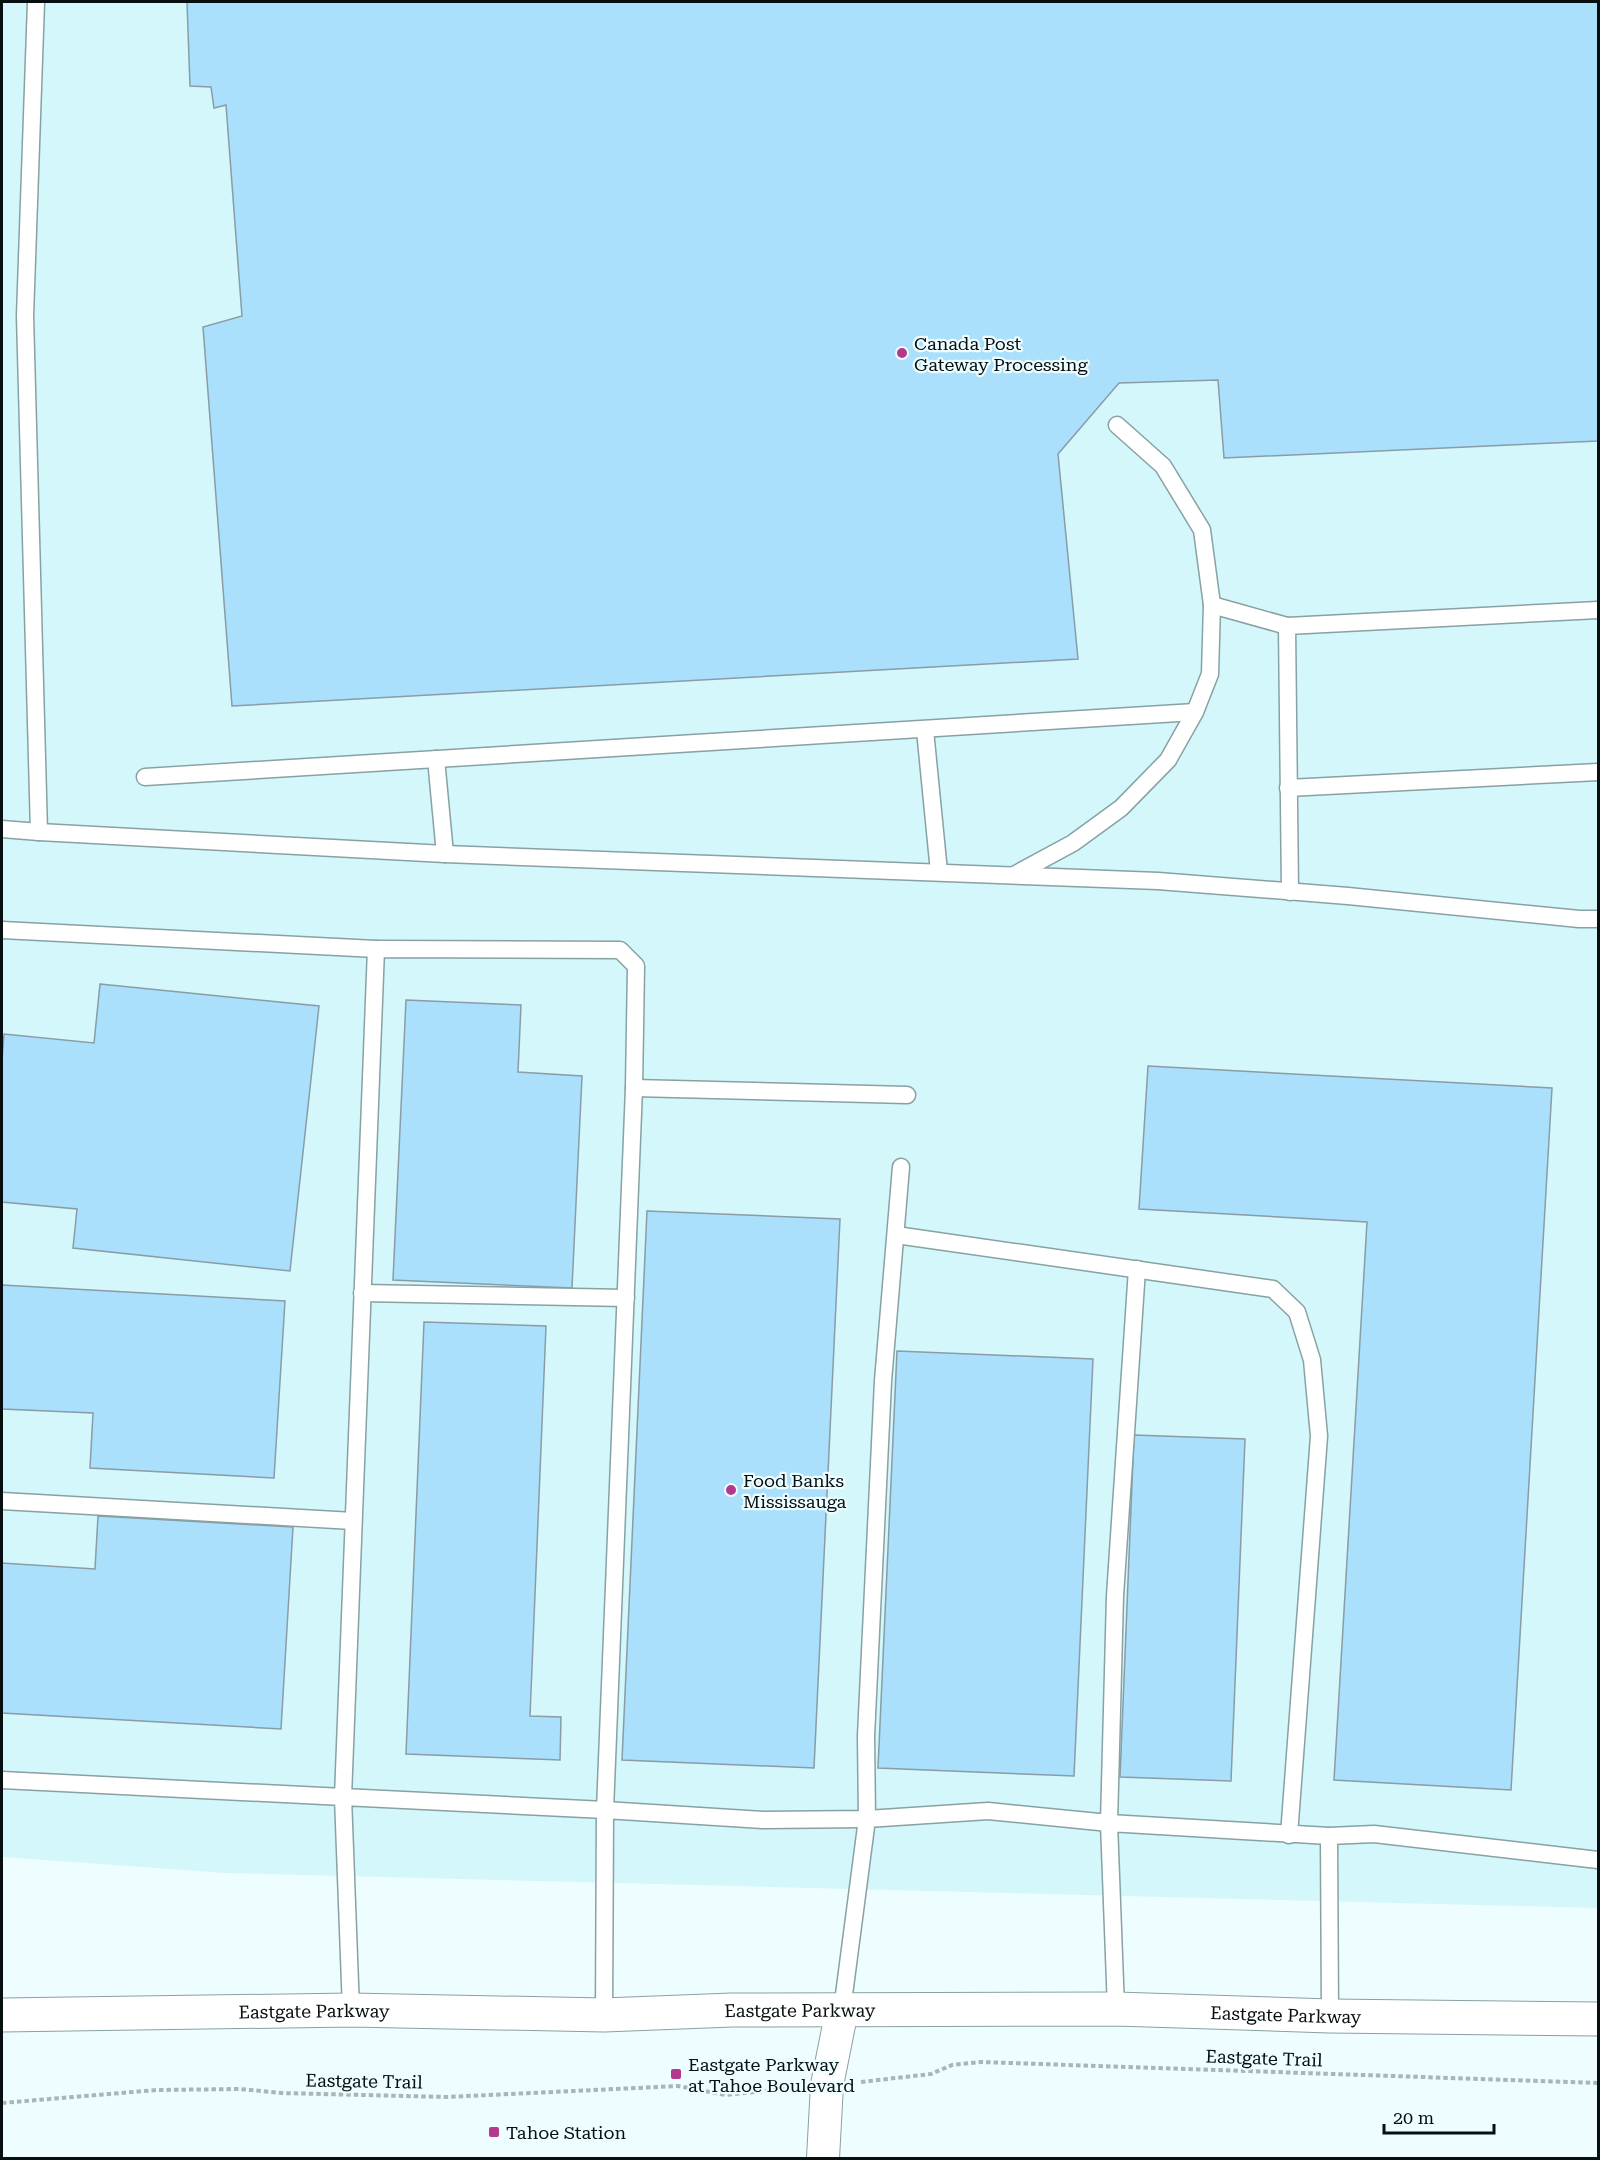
<svg xmlns="http://www.w3.org/2000/svg" width="1600" height="2160" viewBox="0 0 1600 2160" font-family="'Roboto Serif',serif">
<rect width="100%" height="100%" fill="#eefdff"/>
<!-- built -->
<polygon fill="#d3f7fa" points="2,2 1598,2 1598,1908 225,1873 2,1857"/>
<!-- building -->
<g fill="#aae0fc" stroke="#899ca7" stroke-width="1.5">
<polygon points="187,2 1598,2 1598,441 1224,458 1218,380 1119,383 1058,454 1078,659 232,706 203,327 242,316 226,105 214,108 211,87 190,86"/>
<polygon points="100,984 319,1006 290,1271 73,1248 77,1209 2,1202 2,1061 4,1034 94,1043"/>
<polygon points="406,1000 521,1005 518,1072 582,1076 572,1288 393,1280"/>
<polygon points="1148,1066 1552,1088 1511,1790 1334,1780 1367,1222 1139,1209"/>
<polygon points="647,1211 840,1219 814,1768 622,1760"/>
<polygon points="2,1285 285,1301 274,1478 90,1468 93,1413 2,1409"/>
<polygon points="424,1322 546,1326 530,1716 561,1717 560,1760 406,1754"/>
<polygon points="897,1351 1093,1359 1074,1776 878,1768"/>
<polygon points="1134,1435 1245,1439 1231,1781 1120,1777"/>
<polygon points="98,1516 293,1527 281,1729 2,1713 2,1563 95,1569"/>
</g>
<g fill="none" stroke-linecap="round" stroke-linejoin="round">
<defs>
<g id="lane">
<polyline points="36,2 25,316 39,832 445,854 1158,881 1348,896 1579,919 1598,919"/>
<polyline points="1212,605 1287,626"/>
<polyline points="925,730 939,872"/>
<polyline points="436,759 445,854"/>
<polyline points="145,777 1195,712"/>
<polyline points="1288,788 1598,772"/>
<polyline points="2,829 39,832"/>
<polyline points="1014,875 1073,843 1121,808 1168,760 1195,712 1210,674 1212,605 1202,530 1163,466 1117,425"/>
<polyline points="1290,892 1287,626 1598,610"/>
<polyline points="2,930 376,949"/>
<polyline points="634,1088 907,1095"/>
<polyline points="896,1235 1273,1289 1297,1312 1312,1360 1319,1436 1289,1835"/>
<polyline points="362,1293 626,1298"/>
<polyline points="2,1501 353,1521"/>
<polyline points="2,1780 343,1797 376,949 620,950 636,966 634,1088 605,1810 343,1797 351,2010"/>
<polyline points="1116,2009 1109,1823 1329,1836"/>
<polyline points="842,2010 867,1819 988,1811 1109,1823 1115,1596 1137,1269"/>
<polyline points="604,2015 605,1810 763,1820 867,1819 866,1736 883,1381 901,1167"/>
<polyline points="1330,2016 1329,1836 1374,1834 1598,1860"/>
</g>
<polyline id="street" points="823,2158 827,2085 842,2010"/>
<g id="secondary">
<path id="s1" d="M2 2015 351 2010 604 2015 732 2010 1116 2009 1330 2016 1598 2019"/>
</g>
</defs>
<!-- lane casing -->
<use href="#lane" stroke="#88a1a3" stroke-width="19"/>
<!-- street casing -->
<use href="#street" stroke="#88a1a3" stroke-width="34"/>
<!-- secondary casing -->
<use href="#secondary" stroke="#88a1a3" stroke-width="35"/>
<!-- path -->
<g stroke="#a9b5b7" stroke-width="4" stroke-dasharray="4.5 3" stroke-linecap="butt">
<polyline points="861,2082 931,2074 952,2065 981,2062 1598,2083"/>
<polyline points="2,2103 157,2090 240,2089 281,2093 447,2097 678,2086 726,2095 794,2088"/>
</g>
<!-- lane -->
<use href="#lane" stroke="#fff" stroke-width="16"/>
<!-- street -->
<use href="#street" stroke="#fff" stroke-width="32"/>
<!-- secondary -->
<use href="#secondary" stroke="#fff" stroke-width="33"/>
</g>
<!-- markers -->
<g fill="#b2398e" stroke="#eefdff" stroke-width="2">
<circle cx="902" cy="353" r="6"/>
<circle cx="731" cy="1490" r="6"/>
<rect x="670" y="2068" width="12" height="12" rx="3"/>
<rect x="488" y="2126" width="12" height="12" rx="3"/>
</g>
<g text-anchor="middle" dominant-baseline="central" stroke-width="4.5" stroke-linejoin="round" paint-order="stroke">
<!-- poi labels -->
<g font-size="18" fill="#070f10" stroke="#eefdff" text-anchor="start">
<text x="914" y="343">Canada Post<tspan x="914" dy="21">Gateway Processing</tspan></text>
<text x="743" y="1480">Food Banks<tspan x="743" dy="21">Mississauga</tspan></text>
<text x="688" y="2064">Eastgate Parkway<tspan x="688" dy="21">at Tahoe Boulevard</tspan></text>
<text x="506" y="2132">Tahoe Station</text>
</g>
<!-- street labels -->
<g font-size="18" fill="#070f10" stroke="#eefdff">
<text stroke="none"><textPath href="#s1" startOffset="798">Eastgate Parkway</textPath></text>
<text stroke="none"><textPath href="#s1" startOffset="312">Eastgate Parkway</textPath></text>
<text stroke="none"><textPath href="#s1" startOffset="1284">Eastgate Parkway</textPath></text>
<text transform="translate(1264 2058) rotate(2)">Eastgate Trail</text>
<text transform="translate(364 2081) rotate(1)">Eastgate Trail</text>
</g>
</g>
<!-- border -->
<rect width="1600" height="2160" fill="none" stroke="#070f10" stroke-width="6"/>
<!-- scale -->
<path d="M1384 2124v9h110v-9" fill="none" stroke="#070f10" stroke-width="3"/>
<text x="1393" y="2124" font-size="18" fill="#070f10" stroke="#eefdff" stroke-width="4.5" paint-order="stroke">20 m</text>
</svg>
